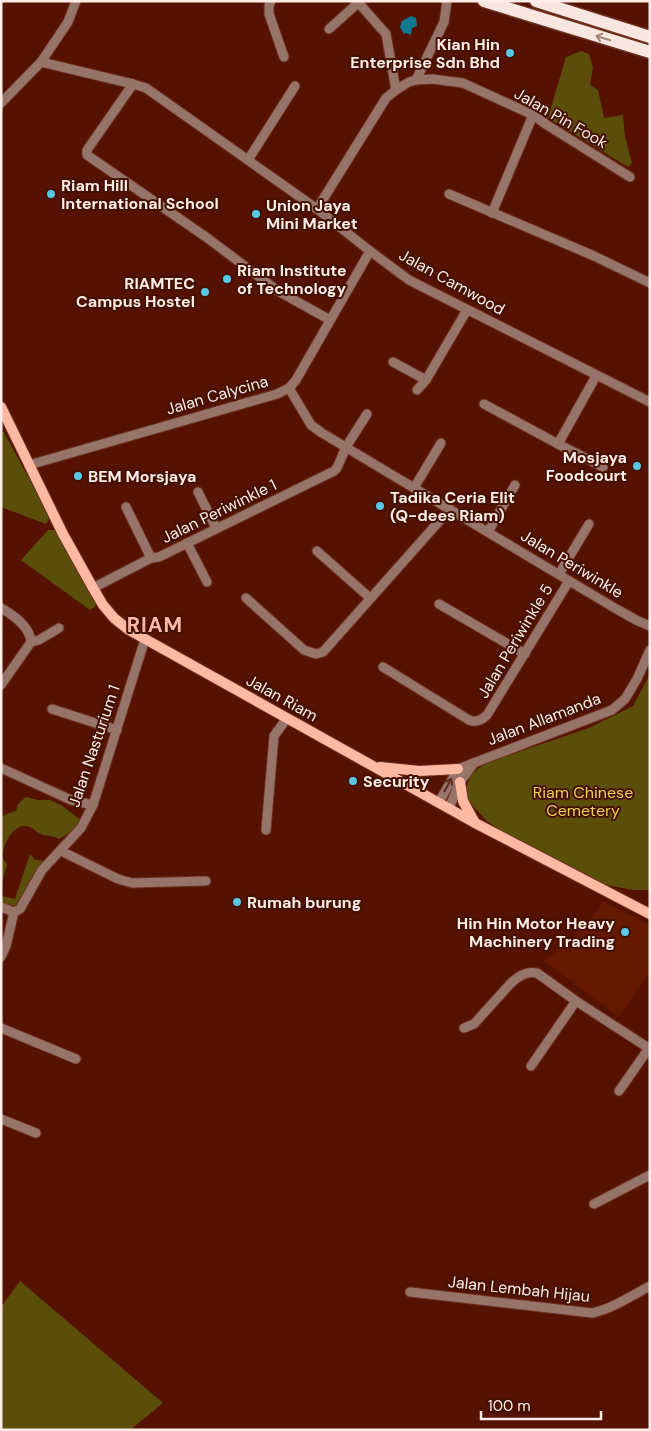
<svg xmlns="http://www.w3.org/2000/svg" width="651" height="1431" viewBox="0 0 651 1431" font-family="'DM Sans',sans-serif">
<rect width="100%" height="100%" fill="#561200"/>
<!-- built -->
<polygon fill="#651800" points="602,901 650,925 650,971 619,1017 544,961 572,939 600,908"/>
<!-- green -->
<g fill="#5b4e0b">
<polygon points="581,51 589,54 593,67 590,85 598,90 604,118 623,115 625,137 632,163 628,167 548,118 566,57"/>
<polygon points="1,427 50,517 46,524 1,507"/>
<polygon points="48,530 55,530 90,590 96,606 90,610 21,560"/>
<polygon points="650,674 650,890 633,890 597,883 526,847 488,822 467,800 467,786 471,774 486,763 589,728 633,706"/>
<path d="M26 797 38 800H50L61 805 81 820 76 829 59 839C54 835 47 837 41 834 34 831 32 825 23 826 11 828 2 846 3 858 4 860 6 863 7 865L1 886V817L9 813 16 811 18 804Z"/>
<polygon points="30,854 35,860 44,861 32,879 17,906 1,905 1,896 15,899"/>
<polygon points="20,1281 163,1403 130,1430 1,1430 1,1307"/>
</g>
<!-- water -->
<polygon fill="#10788f" points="411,16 416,18 417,26 412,28 411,35 406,33 404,34 400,27 402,21"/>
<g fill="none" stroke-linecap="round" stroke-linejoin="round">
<defs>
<g id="minor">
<polyline points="271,1 269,6 269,14 284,57"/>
<polyline points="357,1 386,34 396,90"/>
<polyline points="329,29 358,3"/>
<polyline points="41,62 133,84 146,88 317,209 370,251 409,280 650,402"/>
<polyline points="416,80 444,22 447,1"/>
<polyline points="133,84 87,150 87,155 206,237 278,291 330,320"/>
<polyline points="1,103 41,62 68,22 76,1"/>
<polyline points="248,160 295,86"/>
<polyline points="449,194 594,256 650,283"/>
<polyline points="317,209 386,98 396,90 409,82 416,80 432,79 463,83 533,115 547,125 630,177"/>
<polyline points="492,213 533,115"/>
<polyline points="393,362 426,380"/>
<polyline points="289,388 311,425 322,433 613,607 636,620 650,626"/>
<polyline points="417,390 426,380 467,310"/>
<polyline points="484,404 558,444 596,376"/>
<polyline points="558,444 603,467"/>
<polyline points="29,465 277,394 289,388 296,380 370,251"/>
<polyline points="414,488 441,443"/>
<polyline points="198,492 216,528"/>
<polyline points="126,507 151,558"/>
<polyline points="488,532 515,485"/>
<polyline points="187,543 207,582"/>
<polyline points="317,551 370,598"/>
<polyline points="559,574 589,524"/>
<polyline points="93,588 151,558 159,557 334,471 337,468 346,447 367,414"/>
<polyline points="246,598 304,650 316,654 323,652 450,509"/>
<polyline points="439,604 525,654"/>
<path d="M1 608C13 615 30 626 31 642L1 685"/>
<polyline points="31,642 39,640 59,628"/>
<path d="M383 667 469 720C476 723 482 720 487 715L569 581"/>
<polyline points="52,709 117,730"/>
<polyline points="1,768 71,800 93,805"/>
<polyline points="439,802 458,769 612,710 625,699 637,679 650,650"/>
<polyline points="449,808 460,782 474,763"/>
<polyline points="266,830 274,736 287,718"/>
<polyline points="61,851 118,879 132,883 206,881"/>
<polyline points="1,907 14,912"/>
<polyline points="1,957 6,946 14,912 20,909 42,870 81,828 93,805 145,639"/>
<polyline points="1,1028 76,1059"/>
<path d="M464 1028 474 1024 511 983C519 976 526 971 537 973L576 1001 650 1049"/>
<polyline points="531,1066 576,1001"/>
<polyline points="619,1091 649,1048"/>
<polyline points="1,1119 36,1133"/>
<polyline points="594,1204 650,1175"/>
<path d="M410 1292 592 1313C612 1309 631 1296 650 1286"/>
</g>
<g id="major">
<polyline points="1,407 63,534 93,588 103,605 114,618 129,630 475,823 650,914"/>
<polyline points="380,767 419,771 458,769"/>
<polyline points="460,782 463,801 475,823"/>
</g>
<g id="highway">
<polyline points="484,1 650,52"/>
<polyline points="536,1 650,37"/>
</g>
</defs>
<!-- minor casing -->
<use href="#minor" stroke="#6e3120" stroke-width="11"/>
<!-- major casing -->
<use href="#major" stroke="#6e3120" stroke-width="12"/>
<!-- highway casing -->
<use href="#highway" stroke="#6e3120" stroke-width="15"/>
<!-- minor -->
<use href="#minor" stroke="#967469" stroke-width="9"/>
<!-- major -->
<use href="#major" stroke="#ffb8a2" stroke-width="10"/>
<!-- highway -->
<use href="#highway" stroke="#f8e7e1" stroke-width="12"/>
</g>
<!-- one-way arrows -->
<defs><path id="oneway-shaft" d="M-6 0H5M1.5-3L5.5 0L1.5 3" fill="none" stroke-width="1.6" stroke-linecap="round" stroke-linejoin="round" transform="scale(1.25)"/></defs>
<use stroke="#a7867c" href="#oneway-shaft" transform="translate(603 38) rotate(-163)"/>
<use stroke="#5d2e20" href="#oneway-shaft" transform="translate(448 785) rotate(-61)"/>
<!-- markers -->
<g fill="#59c8e5" stroke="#441001" stroke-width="2">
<circle cx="510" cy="53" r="5"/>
<circle cx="51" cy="194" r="5"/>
<circle cx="256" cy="214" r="5"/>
<circle cx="227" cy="279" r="5"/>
<circle cx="205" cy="292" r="5"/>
<circle cx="637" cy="466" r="5"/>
<circle cx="78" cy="476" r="5"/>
<circle cx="380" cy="506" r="5"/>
<circle cx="353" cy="781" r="5"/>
<circle cx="237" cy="902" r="5"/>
<circle cx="625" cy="932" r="5"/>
</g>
<g text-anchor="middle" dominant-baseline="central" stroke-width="4" stroke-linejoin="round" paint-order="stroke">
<!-- poi labels -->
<g font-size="16" font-weight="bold" fill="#feece7" stroke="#441001" text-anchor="start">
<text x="500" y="44" text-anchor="end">Kian Hin<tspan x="500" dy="18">Enterprise Sdn Bhd</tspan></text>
<text x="61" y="185">Riam Hill<tspan x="61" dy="18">International School</tspan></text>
<text x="266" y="205">Union Jaya<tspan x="266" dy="18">Mini Market</tspan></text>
<text x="237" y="270">Riam Institute<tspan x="237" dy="18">of Technology</tspan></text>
<text x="195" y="283" text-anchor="end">RIAMTEC<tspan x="195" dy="18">Campus Hostel</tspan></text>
<text x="627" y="457" text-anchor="end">Mosjaya<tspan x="627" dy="18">Foodcourt</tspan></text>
<text x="88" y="476">BEM Morsjaya</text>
<text x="390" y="497">Tadika Ceria Elit<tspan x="390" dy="18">(Q-dees Riam)</tspan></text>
<text x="363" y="781">Security</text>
<text x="247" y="902">Rumah burung</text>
<text x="615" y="923" text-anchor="end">Hin Hin Motor Heavy<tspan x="615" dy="18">Machinery Trading</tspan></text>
</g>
<!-- street labels -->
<g font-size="16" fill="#feece7" stroke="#441001">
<text transform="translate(561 118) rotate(30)">Jalan Pin Fook</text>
<text transform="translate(452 282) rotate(29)">Jalan Camwood</text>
<text transform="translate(217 395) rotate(-16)">Jalan Calycina</text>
<text transform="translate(219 511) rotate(-26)">Jalan Periwinkle 1</text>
<text transform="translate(572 564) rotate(31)">Jalan Periwinkle</text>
<text transform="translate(515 641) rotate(-59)">Jalan Periwinkle 5</text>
<text transform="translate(282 698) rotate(29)">Jalan Riam</text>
<text transform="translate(544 719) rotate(-21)">Jalan Allamanda</text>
<text transform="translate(94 746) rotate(-71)">Jalan Nasturium 1</text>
<text transform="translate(519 1289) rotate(6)">Jalan Lembah Hijau</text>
</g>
<!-- park labels -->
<g font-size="16" fill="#ecd253" stroke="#441001">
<text x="583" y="792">Riam Chinese<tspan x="583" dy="18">Cemetery</tspan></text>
</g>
<!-- district labels -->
<g font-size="21" font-weight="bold" letter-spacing="1" fill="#f9b6a2" stroke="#441001">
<text x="155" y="625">RIAM</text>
</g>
</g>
<!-- border -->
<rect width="651" height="1431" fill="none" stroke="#feece7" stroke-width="5"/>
<!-- scale -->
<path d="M481 1411v8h120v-8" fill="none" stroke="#feece7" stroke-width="2.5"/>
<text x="488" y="1411" font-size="15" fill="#feece7" stroke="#441001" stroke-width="4" paint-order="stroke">100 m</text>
</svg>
